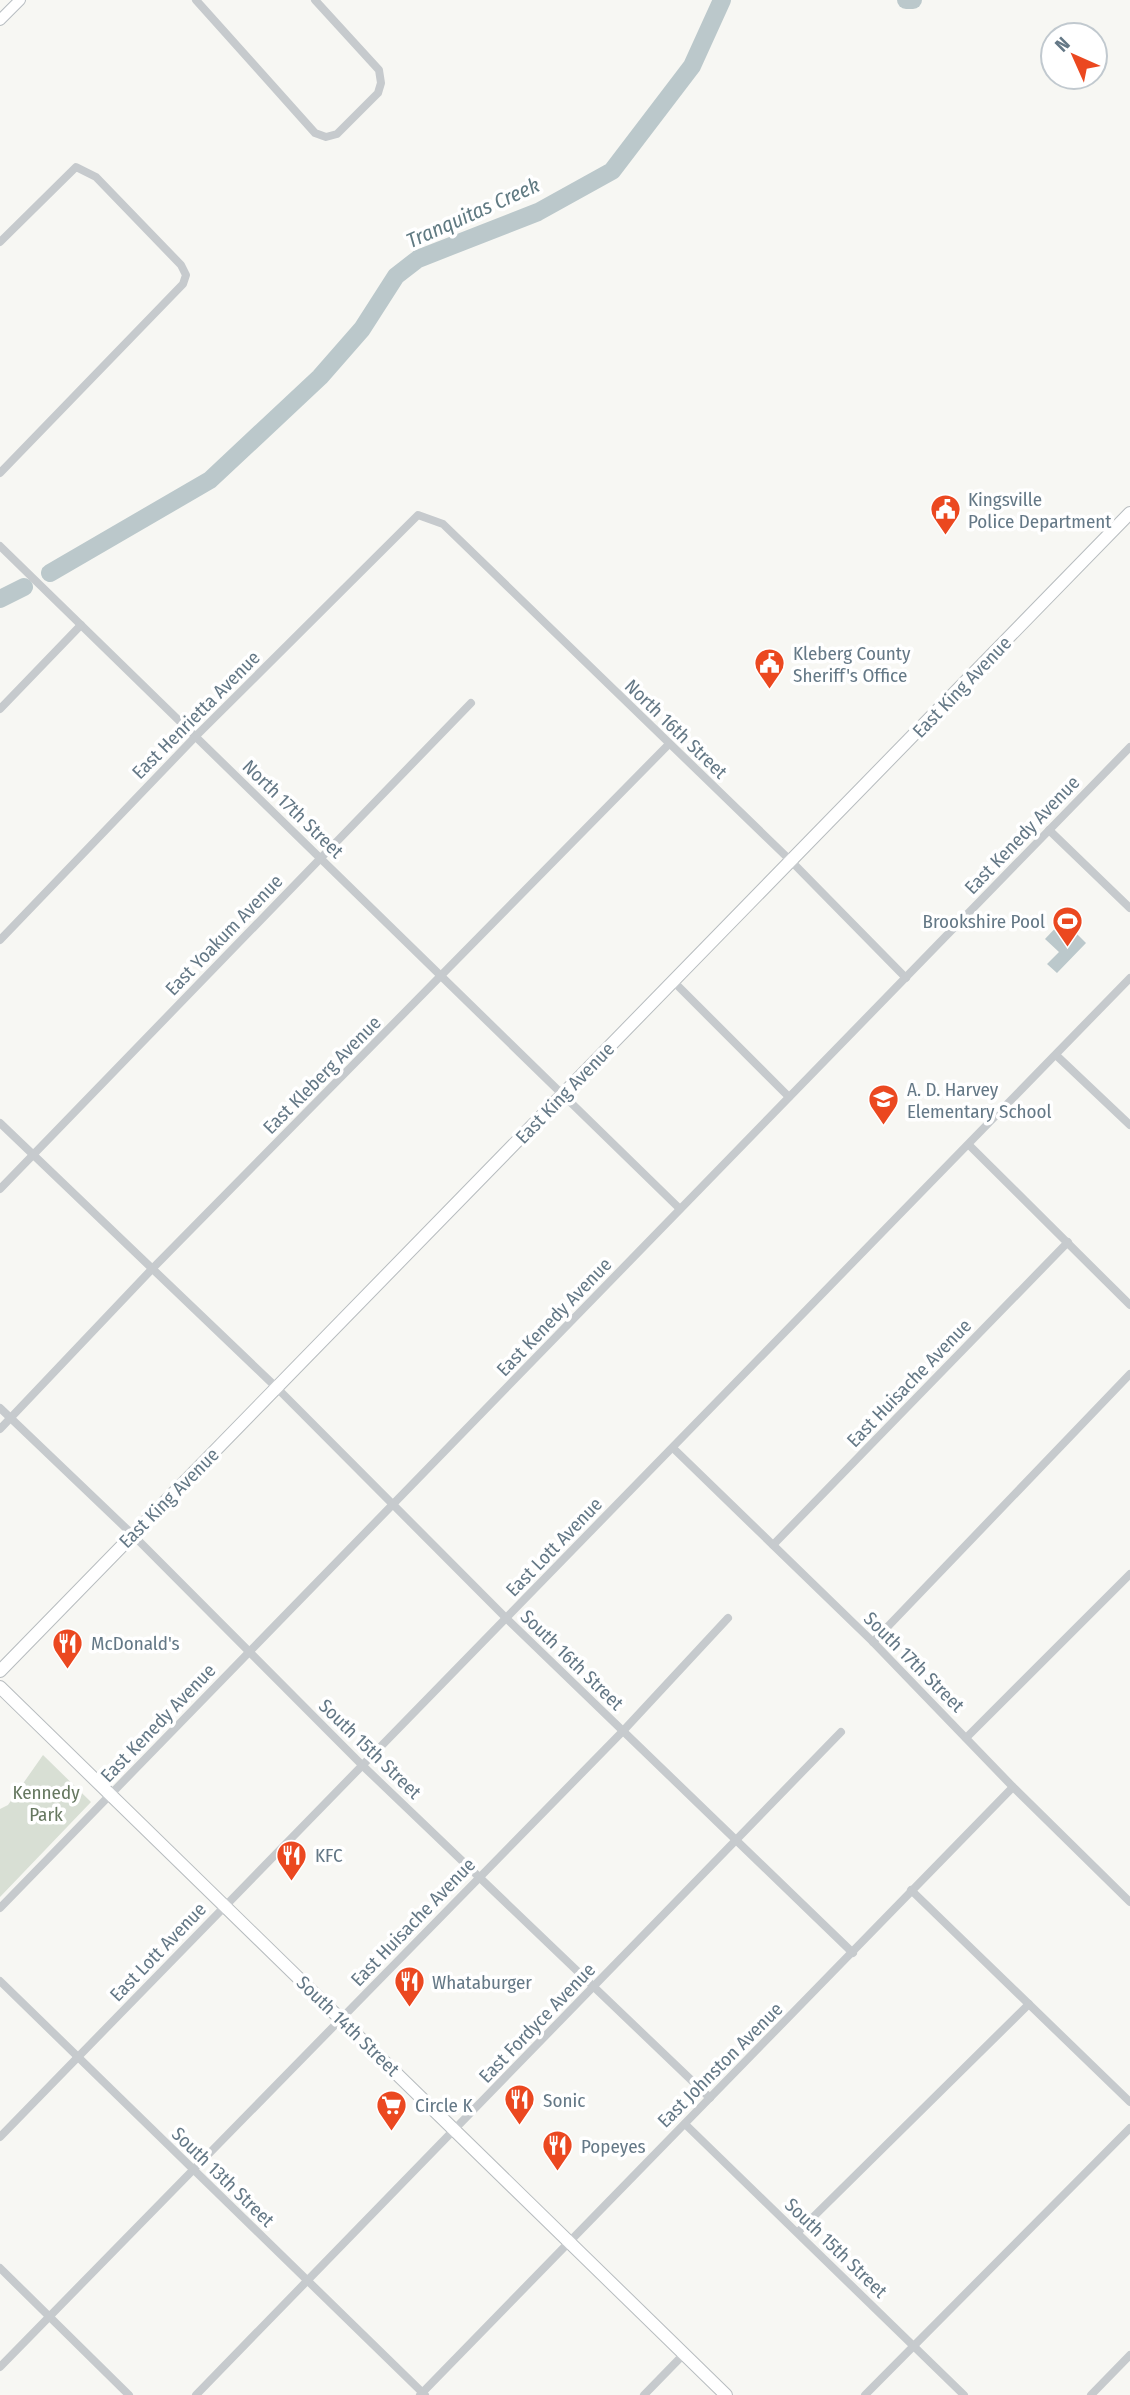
<svg xmlns="http://www.w3.org/2000/svg" width="1130" height="2395" viewBox="0 0 1130 2395" font-family="'Fira Sans Condensed',sans-serif">
<rect width="100%" height="100%" fill="#f7f7f3"/>
<!-- green -->
<polygon fill="#d8dfd4" points="43,1755 91,1802 0,1897 0,1809 8,1805"/>
<!-- water -->
<polygon fill="#bbc8cb" points="1063,920 1086,943 1057,973 1047,964 1059,952 1045,939"/>
<g fill="none" stroke-linecap="round" stroke-linejoin="round">
<!-- river -->
<g stroke="#bbc8cb" stroke-width="18">
<polyline points="906,0 913,0"/>
<polyline points="50,573 210,480 320,377 362,329 396,276 418,259 538,212 612,171 692,66 722,0"/>
<polyline points="0,599 24,587"/>
</g>
<defs>
<polyline id="secondary" points="0,20 20,0"/>
<g id="primary">
<polyline points="0,1671 1130,513"/>
<polyline points="0,1687 726,2395"/>
</g>
</defs>
<!-- secondary casing -->
<use href="#secondary" stroke="#b6bcc0" stroke-width="12"/>
<!-- primary casing -->
<use href="#primary" stroke="#b7bcbf" stroke-width="14"/>
<!-- street -->
<g stroke="#c6cacd" stroke-width="8">
<polyline points="196,0 315,133 326,137 337,134 378,93 381,83 379,70 315,0"/>
<polyline points="0,242 76,167 96,177 181,265 186,275 183,284 0,473"/>
<polyline points="0,546 680,1209"/>
<polyline points="0,709 81,625"/>
<polyline points="1049,830 1130,908"/>
<polyline points="0,940 196,736 418,515 443,524 792,862 906,978"/>
<polyline points="674,982 789,1097"/>
<polyline points="1057,1056 1130,1125"/>
<polyline points="0,1123 277,1388 506,1618 853,1953"/>
<polyline points="969,1145 1130,1305"/>
<polyline points="0,1189 471,703"/>
<polyline points="0,1408 132,1534 363,1766 710,2098"/>
<polyline points="0,1429 152,1269 669,744"/>
<polyline points="673,1448 873,1642 1013,1787 1130,1902"/>
<polyline points="773,1545 1068,1242"/>
<polyline points="873,1642 1130,1374"/>
<polyline points="966,1738 1130,1574"/>
<polyline points="911,1890 1130,2102"/>
<polyline points="0,1908 1130,747"/>
<polyline points="0,1981 425,2395"/>
<polyline points="685,2124 964,2395"/>
<polyline points="0,2137 1130,978"/>
<polyline points="798,2232 1029,2004"/>
<polyline points="0,2268 129,2395"/>
<polyline points="0,2367 623,1731 728,1618"/>
<polyline points="196,2395 841,1732"/>
<polyline points="420,2395 1013,1787"/>
<polyline points="644,2395 684,2354"/>
<polyline points="865,2395 1130,2128"/>
<polyline points="1091,2395 1130,2355"/>
</g>
<!-- secondary -->
<use href="#secondary" stroke="#fff" stroke-width="10"/>
<!-- primary -->
<use href="#primary" stroke="#fff" stroke-width="12"/>
</g>
<!-- icons -->
<defs>
<symbol id="civic-pin" viewBox="-11 -11 22 30"><path d="M0 17L-7.5 6A9.5 9.5 0 1 1 7.5 6Z" fill="#eb4820" stroke="#fff"/><path d="M-.6-6.5H3V-4.5H.6V-3L4-1V1h2V6H-6V1h2V-1L-.6-3ZM-1.2 2.5V6h2.4V2.5Z" fill="#fff"/></symbol>
<symbol id="stadium-pin" viewBox="-11 -11 22 30"><path d="M0 17L-7.5 6A9.5 9.5 0 1 1 7.5 6Z" fill="#eb4820" stroke="#fff"/><path d="M0-5a6.5 5 0 1 0 0 10a6.5 5 0 1 0 0-10ZM-3.5-1.8h7v3.6h-7Z" fill="#fff"/></symbol>
<symbol id="school-pin" viewBox="-11 -11 22 30"><path d="M0 17L-7.5 6A9.5 9.5 0 1 1 7.5 6Z" fill="#eb4820" stroke="#fff"/><path d="M0-5L7-2L0 1L-7-2ZM-4 1L0 2.5L4 1V4Q0 6-4 4Z" fill="#fff"/></symbol>
<symbol id="restaurant-pin" viewBox="-11 -11 22 30"><path d="M0 17L-7.5 6A9.5 9.5 0 1 1 7.5 6Z" fill="#eb4820" stroke="#fff"/><path d="M-5-6h1v4h1v-4h1v4h1v-4h1v5L-1.5 .5V6h-2V.5L-5-1ZM5-6V6H3V1.5H1.5Q1.5-4 5-6Z" fill="#fff"/></symbol>
<symbol id="supermarket-pin" viewBox="-11 -11 22 30"><path d="M0 17L-7.5 6A9.5 9.5 0 1 1 7.5 6Z" fill="#eb4820" stroke="#fff"/><path d="M-6-5.5h2.5l.6 2H6L4.5 2H-2.5L-4.4-4H-6ZM-1.5 3.2a1.3 1.3 0 1 0 .1 0ZM3 3.2a1.3 1.3 0 1 0 .1 0Z" fill="#fff"/></symbol>
</defs>
<g fill-rule="evenodd">
<use href="#civic-pin" x="928" y="492" width="35" height="47"/>
<use href="#civic-pin" x="752" y="646" width="35" height="47"/>
<use href="#stadium-pin" x="1050" y="904" width="35" height="47"/>
<use href="#school-pin" x="866" y="1082" width="35" height="47"/>
<use href="#restaurant-pin" x="50" y="1626" width="35" height="47"/>
<use href="#restaurant-pin" x="274" y="1838" width="35" height="47"/>
<use href="#restaurant-pin" x="392" y="1964" width="35" height="47"/>
<use href="#restaurant-pin" x="502" y="2082" width="35" height="47"/>
<use href="#supermarket-pin" x="374" y="2088" width="35" height="47"/>
<use href="#restaurant-pin" x="540" y="2128" width="35" height="47"/>
</g>
<g text-anchor="middle" dominant-baseline="central" stroke-width="7" stroke-linejoin="round" paint-order="stroke">
<!-- poi labels -->
<g font-size="19" fill="#647886" stroke="#fff" text-anchor="start">
<text x="968" y="499">Kingsville<tspan x="968" dy="22">Police Department</tspan></text>
<text x="793" y="653">Kleberg County<tspan x="793" dy="22">Sheriff's Office</tspan></text>
<text x="1045" y="921" text-anchor="end">Brookshire Pool</text>
<text x="907" y="1089">A. D. Harvey<tspan x="907" dy="22">Elementary School</tspan></text>
<text x="91" y="1643">McDonald's</text>
<text x="315" y="1855">KFC</text>
<text x="432" y="1982">Whataburger</text>
<text x="543" y="2100">Sonic</text>
<text x="415" y="2105">Circle K</text>
<text x="581" y="2146">Popeyes</text>
</g>
<!-- street labels -->
<g font-size="19" fill="#647886" stroke="#fff">
<text transform="translate(962 687) rotate(-46)">East King Avenue</text>
<text transform="translate(196 715) rotate(-45)">East Henrietta Avenue</text>
<text transform="translate(676 729) rotate(44)">North 16th Street</text>
<text transform="translate(293 809) rotate(44)">North 17th Street</text>
<text transform="translate(1022 835) rotate(-46)">East Kenedy Avenue</text>
<text transform="translate(224 935) rotate(-46)">East Yoakum Avenue</text>
<text transform="translate(322 1075) rotate(-45)">East Kleberg Avenue</text>
<text transform="translate(565 1093) rotate(-46)">East King Avenue</text>
<text transform="translate(554 1317) rotate(-46)">East Kenedy Avenue</text>
<text transform="translate(909 1383) rotate(-46)">East Huisache Avenue</text>
<text transform="translate(169 1498) rotate(-45)">East King Avenue</text>
<text transform="translate(554 1547) rotate(-46)">East Lott Avenue</text>
<text transform="translate(572 1660) rotate(44)">South 16th Street</text>
<text transform="translate(914 1662) rotate(45)">South 17th Street</text>
<text transform="translate(158 1723) rotate(-46)">East Kenedy Avenue</text>
<text transform="translate(370 1749) rotate(44)">South 15th Street</text>
<text transform="translate(413 1922) rotate(-46)">East Huisache Avenue</text>
<text transform="translate(158 1952) rotate(-46)">East Lott Avenue</text>
<text transform="translate(537 2023) rotate(-46)">East Fordyce Avenue</text>
<text transform="translate(348 2026) rotate(44)">South 14th Street</text>
<text transform="translate(720 2065) rotate(-45)">East Johnston Avenue</text>
<text transform="translate(223 2177) rotate(44)">South 13th Street</text>
<text transform="translate(836 2248) rotate(44)">South 15th Street</text>
</g>
<!-- park labels -->
<g font-size="19" fill="#667860" stroke="#fff">
<text x="46" y="1792">Kennedy<tspan x="46" dy="22">Park</tspan></text>
</g>
<!-- water labels -->
<g font-size="21" font-style="italic" fill="#607a82" stroke="#fff">
<text transform="translate(473 213) rotate(-24)">Tranquitas Creek</text>
</g>
</g>
<!-- north arrow -->
<g transform="translate(1074 56) rotate(315)"><circle r="33" fill="#ffffff" stroke="#c1c9cf" stroke-width="2"/>
<path d="M0-5L12 26L0 18L-12 26Z" fill="#eb4820"/>
<text y="-10" font-size="19" font-weight="bold" text-anchor="middle" fill="#647886">N</text>
</g>
</svg>
